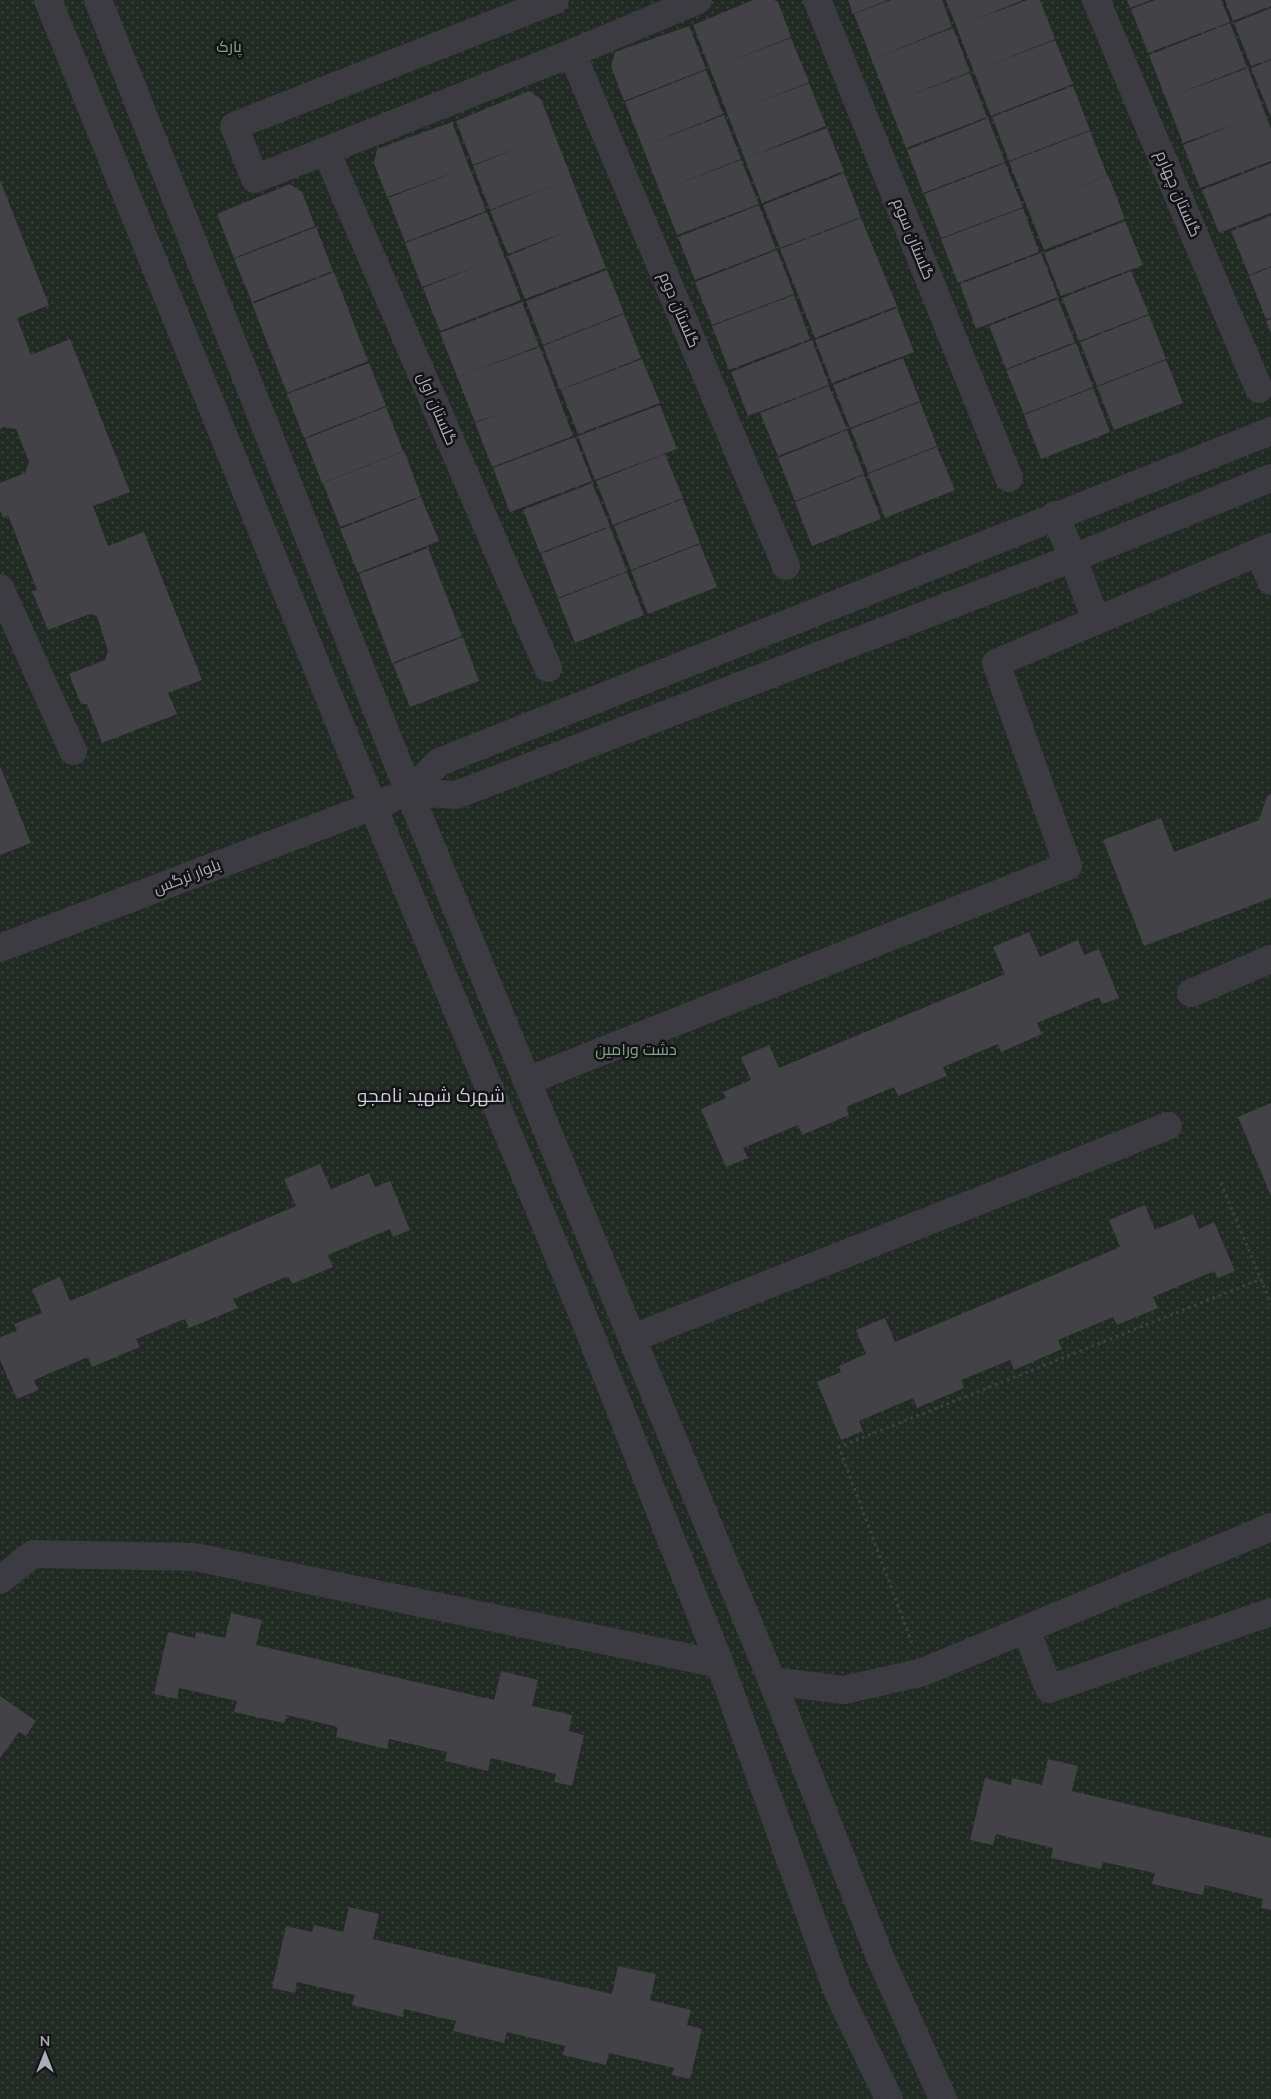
<svg xmlns="http://www.w3.org/2000/svg" width="1271" height="2099" viewBox="0 0 1271 2099" font-family="'Nunito Sans',Cairo,sans-serif">
<defs>
<pattern id="park-dots" width="8" height="8" patternUnits="userSpaceOnUse" patternTransform="scale(1.25)"><rect width="8" height="8" fill="#222a24"/><path d="M2 2h.1M6 6h.1" fill="none" stroke="#3f4642" stroke-width="1.8" stroke-linecap="round"/></pattern>
</defs>
<rect width="100%" height="100%" fill="#19181a"/>
<!-- park -->
<rect fill="url(#park-dots)" x="0" y="0" width="1271" height="2099"/>
<!-- building -->
<g fill="#434247">
<polygon points="753,0 774,0 778,2 791,37 718,66 791,38 809,82 749,106 809,83 826,126 749,157 827,128 844,171 762,203 693,25"/>
<polygon points="848,0 888,0 853,14"/>
<polygon points="891,0 942,0 952,27 875,58 953,28 970,72 892,102 970,73 987,117 906,148 854,14"/>
<polygon points="946,0 1023,0 977,19 1027,0 1040,0 1055,39 977,70 1055,40 1073,84 991,116"/>
<polygon points="1127,0 1151,0 1130,8"/>
<polygon points="1155,0 1221,0 1230,22 1148,53 1131,9"/>
<polygon points="1225,0 1271,0 1271,6 1233,21"/>
<polygon points="1271,8 1271,59 1251,66 1234,23"/>
<polygon points="1230,23 1247,67 1169,97 1248,68 1271,129 1271,161 1200,188 1183,145 1236,124 1183,143 1149,55"/>
<polygon points="689,26 706,69 624,101 611,66 615,52"/>
<polygon points="1271,60 1271,117 1251,68"/>
<polygon points="706,70 723,114 646,145 724,115 741,159 663,190 741,160 759,204 677,235 625,102"/>
<polygon points="1073,86 1090,130 1009,161 992,117"/>
<polygon points="529,91 541,99 606,268 525,299 508,256 568,231 508,254 490,211 568,180 490,210 473,166 525,145 473,165 456,121"/>
<polygon points="988,118 1005,162 923,193 907,150"/>
<polygon points="452,122 486,211 405,242 388,198 466,168 387,197 374,163 377,149"/>
<polygon points="1090,131 1107,175 1048,199 1108,175 1125,219 1044,250 1009,162"/>
<polygon points="1005,163 1023,207 941,238 924,194"/>
<polygon points="1271,163 1271,213 1219,233 1202,190"/>
<polygon points="844,173 861,217 780,248 763,205"/>
<polygon points="0,180 49,305 17,318 31,355 70,339 130,492 93,506 108,546 144,532 202,680 168,693 177,714 102,743 87,704 81,704 69,674 105,660 108,651 97,616 90,614 48,630 32,591 37,590 8,515 3,518 0,510 0,483 25,473 29,462 16,429 4,427 0,429"/>
<polygon points="290,184 302,192 315,226 234,258 217,214"/>
<polygon points="759,205 776,249 695,280 678,237"/>
<polygon points="1023,208 1039,252 958,283 941,239"/>
<polygon points="487,212 521,300 440,331 423,288 483,264 422,287 405,243"/>
<polygon points="1271,216 1271,266 1249,275 1231,231"/>
<polygon points="861,218 879,262 819,286 879,262 897,306 815,338 780,249"/>
<polygon points="1125,221 1143,265 1061,296 1044,253"/>
<polygon points="316,227 333,271 252,302 234,259"/>
<polygon points="777,250 794,294 712,325 695,282"/>
<polygon points="1041,253 1058,297 976,329 960,284"/>
<polygon points="1271,267 1271,318 1266,319 1249,276"/>
<polygon points="607,270 624,313 543,345 526,301"/>
<polygon points="1131,271 1149,314 1079,341 1062,298"/>
<polygon points="334,272 368,361 287,393 252,304"/>
<polygon points="794,295 810,339 729,370 712,326"/>
<polygon points="1058,299 1075,342 1006,369 989,326"/>
<polygon points="522,302 539,346 461,376 540,347 573,436 492,467 475,423 502,413 475,422 440,333"/>
<polygon points="897,308 914,352 832,383 815,340"/>
<polygon points="624,314 641,358 560,390 543,346"/>
<polygon points="1149,315 1166,359 1097,386 1080,342"/>
<polygon points="1271,319 1271,333 1266,321"/>
<polygon points="812,340 829,385 748,416 731,372"/>
<polygon points="1076,343 1093,387 1024,414 1006,370"/>
<polygon points="903,358 920,401 850,428 833,385"/>
<polygon points="642,359 660,403 578,434 561,390"/>
<polygon points="1166,360 1183,403 1114,430 1097,387"/>
<polygon points="369,363 386,406 304,438 287,394"/>
<polygon points="829,386 847,429 778,456 760,413"/>
<polygon points="1093,388 1110,432 1041,459 1024,415"/>
<polygon points="920,402 937,446 868,473 851,429"/>
<polygon points="660,405 677,449 595,480 578,436"/>
<polygon points="386,407 403,451 322,483 305,439"/>
<polygon points="847,430 864,474 795,501 778,458"/>
<polygon points="575,437 592,481 510,512 493,468"/>
<polygon points="937,447 955,490 885,518 868,474"/>
<polygon points="404,451 421,496 340,527 323,483"/>
<polygon points="665,454 683,498 613,525 596,481"/>
<polygon points="864,475 881,519 812,546 795,502"/>
<polygon points="592,483 610,526 540,553 523,510"/>
<polygon points="421,497 439,541 358,573 340,529"/>
<polygon points="683,499 700,543 631,570 614,526"/>
<polygon points="610,527 627,571 558,598 541,554"/>
<polygon points="700,544 717,587 648,614 631,571"/>
<polygon points="428,548 462,636 392,663 359,574"/>
<polygon points="627,572 644,615 575,643 558,599"/>
<polygon points="463,637 479,681 410,707 393,664"/>
<polygon points="0,766 31,843 0,855"/>
<polygon points="1271,794 1271,898 1144,946 1103,840 1161,818 1174,852 1259,820 1267,796"/>
<polygon points="1029,932 1040,957 1078,940 1084,955 1099,949 1119,998 1102,1004 1099,997 1037,1023 1042,1034 1001,1052 998,1044 943,1067 947,1076 898,1096 894,1087 846,1107 849,1115 802,1135 798,1125 743,1148 748,1158 726,1167 701,1109 726,1098 723,1092 751,1080 741,1057 769,1045 779,1068 1005,974 993,947"/>
<polygon points="1271,1103 1271,1196 1238,1117"/>
<polygon points="320,1164 331,1189 369,1173 375,1187 390,1181 410,1230 393,1237 390,1229 328,1255 333,1267 292,1284 288,1276 233,1299 238,1308 189,1328 185,1319 136,1339 140,1347 92,1367 88,1357 34,1380 38,1390 17,1399 0,1360 0,1337 17,1331 14,1324 42,1313 32,1289 60,1277 70,1301 296,1206 284,1179"/>
<polygon points="1145,1205 1155,1230 1193,1214 1199,1229 1214,1222 1235,1271 1218,1278 1214,1271 1153,1297 1158,1308 1117,1325 1113,1317 1058,1340 1062,1349 1014,1370 1010,1360 961,1380 964,1388 917,1408 913,1398 859,1421 863,1431 841,1440 817,1382 841,1372 839,1366 866,1354 856,1330 885,1318 895,1342 1120,1247 1109,1220"/>
<polygon points="231,1613 262,1620 256,1645 494,1700 501,1671 538,1680 532,1706 572,1715 569,1731 584,1735 572,1786 554,1782 556,1774 491,1758 488,1771 445,1761 447,1752 389,1739 387,1749 336,1737 338,1727 287,1715 284,1723 234,1712 237,1701 179,1688 177,1699 154,1694 168,1632 195,1638 196,1632 225,1638"/>
<polygon points="0,1696 36,1721 26,1736 19,1732 0,1758"/>
<polygon points="1048,1759 1078,1766 1072,1791 1271,1838 1271,1910 1261,1908 1263,1899 1205,1885 1203,1895 1152,1884 1155,1873 1103,1862 1101,1869 1051,1858 1053,1848 996,1834 993,1845 970,1840 985,1778 1011,1785 1012,1778 1042,1785"/>
<polygon points="349,1907 379,1914 373,1939 612,1994 618,1966 656,1974 650,2000 691,2010 687,2025 702,2029 690,2079 672,2075 674,2068 609,2053 606,2065 563,2055 565,2046 507,2032 504,2043 453,2031 456,2021 404,2009 403,2017 352,2005 355,1995 297,1982 295,1993 272,1988 286,1926 312,1932 314,1925 343,1932"/>
</g>
<g fill="none" stroke-linecap="round" stroke-linejoin="round">
<!-- path -->
<g stroke="#3f4046" stroke-width="3" stroke-dasharray="2.5 4" stroke-linecap="butt">
<polyline points="1221,1183 1271,1304"/>
<polyline points="912,1643 839,1447 1261,1279"/>
</g>
<!-- minor -->
<g stroke="#3b3b41" stroke-width="28">
<polyline points="817,0 1009,478"/>
<polyline points="1096,0 1259,389"/>
<polyline points="572,53 786,566"/>
<polyline points="326,151 548,668"/>
<polyline points="1259,552 1271,581"/>
<polyline points="1073,558 1096,621"/>
<polyline points="0,588 73,751"/>
<polyline points="1191,993 1271,959"/>
<polyline points="527,1081 1068,866 996,663 1271,547"/>
<polyline points="633,1338 1168,1126"/>
<polyline points="0,1580 33,1554 195,1557 720,1664"/>
<polyline points="1026,1629 1049,1689 1271,1612"/>
<polyline points="772,1681 844,1690 923,1672 1271,1527"/>
</g>
<!-- tertiary -->
<g stroke="#3b3b41" stroke-width="28">
<polyline points="48,0 373,806 584,1318 720,1664 837,1990 889,2099"/>
<polyline points="98,0 409,792 772,1681 880,1957 943,2099"/>
<polyline points="555,0 234,126 255,179 572,53 698,0"/>
<polyline points="1271,431 439,762 409,792 456,795 1073,558 1271,478"/>
<polyline points="1055,515 1073,558"/>
<polyline points="0,948 391,799"/>
</g>
</g>
<g text-anchor="middle" dominant-baseline="central" stroke-width="5" stroke-linejoin="round" paint-order="stroke">
<!-- park labels -->
<g font-size="16" fill="#82a489" stroke="#131315">
<text x="229" y="47">پارک</text>
<text x="636" y="1050">دشت ورامین</text>
</g>
<!-- street labels -->
<g font-size="16" fill="#abadba" stroke="#131315">
<text transform="translate(1178 194) rotate(67)">گلستان چهارم</text>
<text transform="translate(913 239) rotate(68)">گلستان سوم</text>
<text transform="translate(679 310) rotate(67)">گلستان دوم</text>
<text transform="translate(437 409) rotate(67)">گلستان اول</text>
<text transform="translate(187 877) rotate(-21)">بلوار نرگس</text>
</g>
<!-- quarter labels -->
<g font-size="19" fill="#cccdd6" stroke="#131315">
<text x="431" y="1096">شهرک شهید نامجو</text>
</g>
</g>
<!-- north arrow -->
<g transform="translate(45 2054)" stroke="#131315" stroke-width="4" paint-order="stroke">
<path d="M0-4L9 19L0 12L-9 19Z" fill="#abadba"/>
<text y="-8" font-size="14" font-weight="bold" text-anchor="middle" fill="#abadba">N</text>
</g>
</svg>
